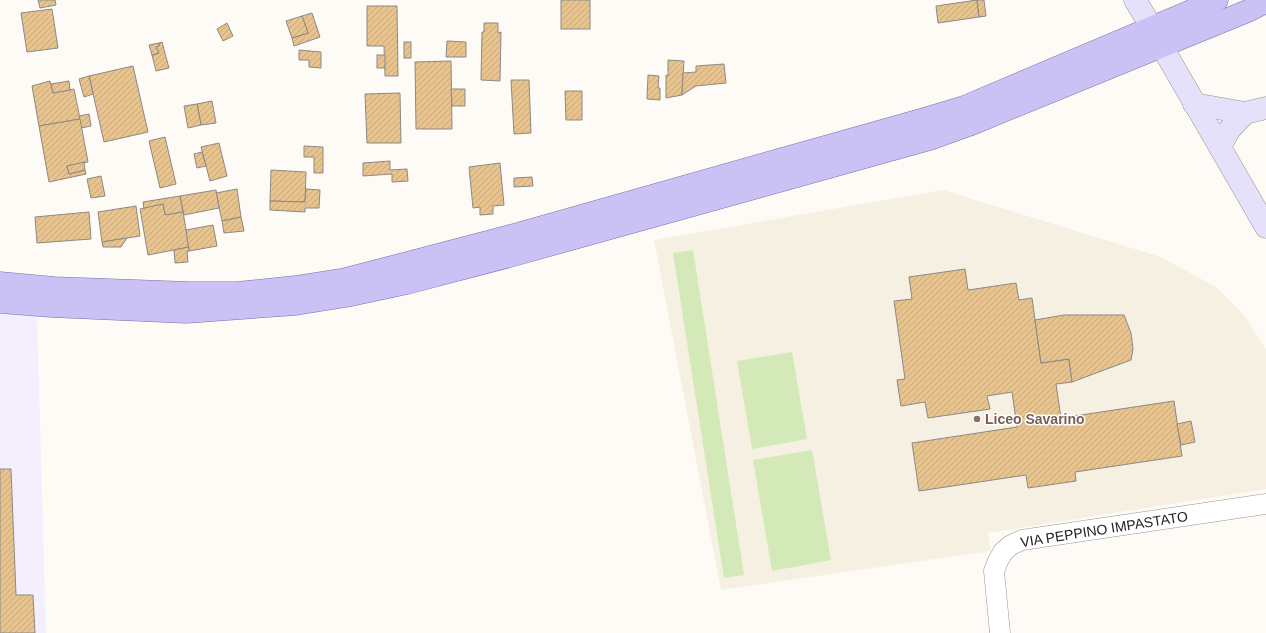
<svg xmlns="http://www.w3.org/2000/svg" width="1266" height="633" viewBox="0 0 1266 633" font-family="Helvetica,sans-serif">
<defs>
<pattern id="building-hatch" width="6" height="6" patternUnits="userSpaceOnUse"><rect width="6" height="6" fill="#e7c48f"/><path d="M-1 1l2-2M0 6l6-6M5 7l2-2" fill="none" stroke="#c6a87b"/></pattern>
</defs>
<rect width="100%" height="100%" fill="#fefbf6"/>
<!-- commercial -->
<polygon fill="#f4effc" points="0,313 37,315 46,633 0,633"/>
<!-- built -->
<polygon fill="#f6f0e3" points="943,190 1161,257 1216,287 1244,315 1266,349 1266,489 988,533 991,551 721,590 654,240"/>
<!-- pitch -->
<g fill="#d3e9b7">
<polygon points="693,250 744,575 724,578 673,253"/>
<polygon points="792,352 807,439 752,449 737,361"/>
<polygon points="812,450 831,560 772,571 753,460"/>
</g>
<!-- building -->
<g fill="url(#building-hatch)" stroke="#8c8984">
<polygon points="38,0 55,0 56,5 40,8"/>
<rect x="561" y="0" width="29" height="29"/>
<polygon points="977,0 979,17 938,23 936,6"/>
<polygon points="977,0 984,0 986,16 979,17"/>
<polygon points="367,6 397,6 398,76 385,76 384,46 367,46"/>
<polygon points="52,9 58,48 27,52 21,13"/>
<polygon points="312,13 320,37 294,46 292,38 308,33 302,16"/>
<polygon points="302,16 308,33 292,38 286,21"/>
<polygon points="227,23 233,36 223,41 217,29"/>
<polygon points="484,23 498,23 498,33 501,32 500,81 481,80 482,32 484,32"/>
<polygon points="447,41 466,42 466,57 446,57"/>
<polygon points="162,42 169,68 156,71 152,55 159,53 156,47 159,46 159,43"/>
<rect x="404" y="42" width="7" height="16"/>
<polygon points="159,43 159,46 156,47 159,53 152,55 149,45"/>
<polygon points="299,50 321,52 321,68 309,67 309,60 299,60"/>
<rect x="377" y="55" width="8" height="13"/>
<polygon points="668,60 684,61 682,95 666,98 666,75 668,76"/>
<polygon points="451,61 452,129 416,129 415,62"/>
<polygon points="724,64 726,83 696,86 682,95 683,73 696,72 696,66"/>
<polygon points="133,66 148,132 104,142 89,76"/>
<polygon points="648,75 659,76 658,88 660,88 660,100 647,99"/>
<polygon points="89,76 93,94 84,97 79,79"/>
<polygon points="511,80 529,80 531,133 514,134"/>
<polygon points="50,81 53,93 74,89 80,119 39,126 32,86"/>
<polygon points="69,81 70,90 53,93 51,84"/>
<polygon points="451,89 465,89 465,106 452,106"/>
<polygon points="565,91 582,91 582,120 566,120"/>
<polygon points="400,93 401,143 367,143 365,94"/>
<polygon points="212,101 216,123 201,125 197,104"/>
<polygon points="197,104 201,125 188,128 184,106"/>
<polygon points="89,114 91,126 81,128 79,116"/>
<polygon points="80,119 88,162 67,166 69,174 85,170 86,174 49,182 39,126"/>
<polygon points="165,137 176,184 160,188 149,141"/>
<polygon points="219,143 227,176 210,181 201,147"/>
<polygon points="304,146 323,147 323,173 314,173 314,157 304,157"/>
<polygon points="202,152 206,166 197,168 194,154"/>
<polygon points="390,161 390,170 407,169 408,181 392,182 392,174 363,176 363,163"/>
<polygon points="84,162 85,170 69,174 67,166"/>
<polygon points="500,163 504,205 493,206 493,214 480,215 480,207 473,208 469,167"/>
<polygon points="271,170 306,172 305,202 270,201"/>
<polygon points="101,176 105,196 91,198 87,179"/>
<polygon points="532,177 533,186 514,187 514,178"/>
<polygon points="237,189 241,217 222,221 216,193"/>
<polygon points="306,189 320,190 319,208 305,208 305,212 270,210 270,201 305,202"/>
<polygon points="216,190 219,208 184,215 180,196"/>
<polygon points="180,196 183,212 165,215 163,204 144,209 143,202"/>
<polygon points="163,204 165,215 183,212 189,247 148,255 140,209"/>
<polygon points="136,206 140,236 102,242 98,212"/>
<polygon points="89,212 91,239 37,243 35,217"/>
<polygon points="241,217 244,231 224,233 222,221"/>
<polygon points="213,225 217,246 189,251 186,230"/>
<polygon points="127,238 121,247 103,247 102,242"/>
<polygon points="189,247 189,251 187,252 188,262 175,263 174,250"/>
<polygon points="965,269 968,290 1016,283 1019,300 1032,298 1041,363 1069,359 1072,382 1056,384 1061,418 1174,401 1182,456 1075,472 1076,481 1028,488 1026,475 919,491 912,443 1017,427 1012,392 987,396 990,409 928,418 925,402 901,406 897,380 905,379 894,301 912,299 909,277"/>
<polygon points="1064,315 1124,315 1131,333 1133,349 1131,360 1072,382 1069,359 1041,363 1035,320"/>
<polygon points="1191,421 1195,442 1181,445 1177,424"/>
<polygon points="0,469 11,469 16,595 33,595 35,633 0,633"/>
</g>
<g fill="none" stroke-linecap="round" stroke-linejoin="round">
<defs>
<polyline id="street" points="1000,633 994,571 998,561 1003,552 1011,545 1022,540 1266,504"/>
<g id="secondary">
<polyline points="1135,0 1146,18"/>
<polyline points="1165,52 1266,227"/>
<polyline points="1194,104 1245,113 1266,108"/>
<polyline points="1220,147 1229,130 1245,113"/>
</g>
<g id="primary">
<polyline points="0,283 54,288 190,293 237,293 295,287 346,279 503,238 924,119 964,107 1217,0"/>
<polyline points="0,302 51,306 186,312 296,304 346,296 407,283 510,256 930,139 969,125 1250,10 1266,2"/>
</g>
</defs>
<!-- street casing -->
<use href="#street" stroke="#979590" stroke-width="21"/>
<!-- secondary casing -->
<use href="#secondary" stroke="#979590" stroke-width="23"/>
<!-- primary casing -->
<use href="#primary" stroke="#7970a7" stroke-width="23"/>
<!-- street -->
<use href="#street" stroke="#fff" stroke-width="20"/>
<!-- secondary -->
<use href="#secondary" stroke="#e5e1fa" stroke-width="22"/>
<!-- primary -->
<use href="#primary" stroke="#cac2f5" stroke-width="22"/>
</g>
<!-- markers -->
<circle fill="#8d6e63" stroke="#fff" stroke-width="1.5" cx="977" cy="419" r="4"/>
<g text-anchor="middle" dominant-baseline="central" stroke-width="3" stroke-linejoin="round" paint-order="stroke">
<!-- education labels -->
<g font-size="14" font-weight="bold" fill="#785e54" stroke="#fff" text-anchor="start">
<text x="985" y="419">Liceo Savarino</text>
</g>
<!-- street labels -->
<g font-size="14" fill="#232220" stroke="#fff">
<text transform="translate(1104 529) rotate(-9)">VIA PEPPINO IMPASTATO</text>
</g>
</g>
</svg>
